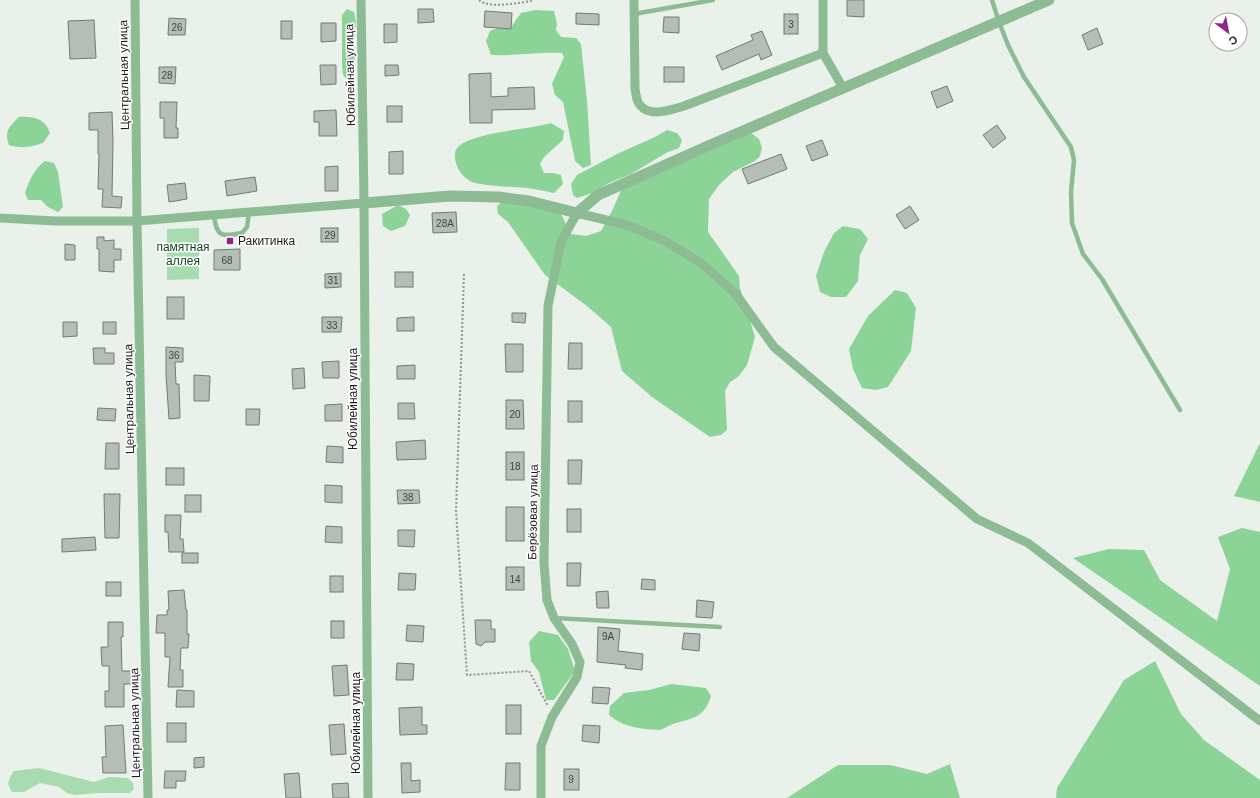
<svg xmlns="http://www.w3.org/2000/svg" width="1260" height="798" viewBox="0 0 1260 798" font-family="Helvetica,sans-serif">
<rect width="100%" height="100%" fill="#e9f1ea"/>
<!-- green -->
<g fill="#a8dcb0">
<polygon points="199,228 199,279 167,280 167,229"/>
<polygon points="39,768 94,782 109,777 128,778 133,783 134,789 130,793 98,793 75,795 67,793 59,787 40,783 24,792 12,792 8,784 10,777 14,771"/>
</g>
<!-- forest -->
<g fill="#8cd398">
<polygon points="347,9 354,12 356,22 354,42 355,67 353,76 349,82 343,75 342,64 342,15"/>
<path d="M535 10 554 11 557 24 556 30 561 37 576 38 581 44 587 101 591 165 583 168 575 161 563 102 555 95 552 84 564 57 562 53C538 52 515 56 491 55L486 41 490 31 497 28 511 29 513 24 521 13Z"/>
<path d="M19 117C33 116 45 118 50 133L43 143C31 147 22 149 9 145 4 131 9 127 19 117Z"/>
<path d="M551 123 564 131 563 140 544 157 540 164 544 173H553L561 175 563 184 554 193C545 191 536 189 527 188 516 187 478 186 470 181 460 175 454 164 455 153 456 146 464 142 470 140 496 130 525 130 551 123Z"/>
<polygon points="667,130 677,133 682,140 679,148 666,153 631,174 609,183 595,192 577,198 573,195 571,184 577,175 617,154 655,137"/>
<polygon points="751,133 759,139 762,148 760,156 755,161 733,172 719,185 709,199 708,232 739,276 740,288 755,337 747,365 739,376 730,382 725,391 727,430 721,435 710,437 652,397 622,371 611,327 587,306 545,275 508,222 498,214 497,206 503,201 559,210 571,234 586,236 601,231 613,209 621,190"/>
<path d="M45 161 54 163 58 172 63 207 58 212 48 207 41 200H28L25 193C29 181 34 169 45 161Z"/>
<polygon points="398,205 406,209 410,215 405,226 391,231 383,226 382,214"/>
<polygon points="843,226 860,229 868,239 860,255 858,281 846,297 831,297 820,292 816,276 824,252 834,233"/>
<polygon points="895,290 907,293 916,308 911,351 888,387 876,390 862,388 853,369 849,349 868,316"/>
<polygon points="1260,443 1260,502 1234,496"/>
<polygon points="1242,528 1260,532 1260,686 1073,558 1109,549 1144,550 1160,580 1217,621 1230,569 1218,537"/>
<polygon points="539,631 558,635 568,649 575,671 554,700 546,700 539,672 531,661 529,642"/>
<polygon points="1155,661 1181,714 1204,740 1260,780 1260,798 1056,798 1057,788 1124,680"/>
<path d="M671 684 706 688 711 696C705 716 695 718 676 723 670 724 665 729 659 730 655 730 650 729 646 729 630 727 622 725 609 715L610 706 624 693 649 690Z"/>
<polygon points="950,764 960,798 787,798 838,765 890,765 927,774"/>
</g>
<!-- building -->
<g fill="#b5bdb6" stroke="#737a74">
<polygon points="847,0 864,0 864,17 847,16"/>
<polygon points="418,9 433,9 434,22 418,23"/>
<polygon points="485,11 512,13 511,29 484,27"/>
<polygon points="576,13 599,14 599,25 576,24"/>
<rect x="784" y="14" width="14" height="20"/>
<polygon points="664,17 679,17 679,33 663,32"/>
<polygon points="169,18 186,19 185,35 168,35"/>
<polygon points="94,20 96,58 70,59 68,21"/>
<rect x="281" y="21" width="11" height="18"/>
<polygon points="321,23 336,23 336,41 321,42"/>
<polygon points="384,24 397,24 397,42 384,43"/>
<polygon points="1097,28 1103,44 1088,50 1082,35"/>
<polygon points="762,31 772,55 761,60 759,54 722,70 716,56 753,40 751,35"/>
<polygon points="320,65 336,65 336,84 321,85"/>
<polygon points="385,65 398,65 399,75 385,76"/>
<polygon points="159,67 176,67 175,84 159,83"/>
<rect x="664" y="67" width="20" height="15"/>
<polygon points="491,73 491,97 508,96 508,88 534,87 535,109 492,110 492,123 470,123 469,74"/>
<polygon points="947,86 953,101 937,108 931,92"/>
<polygon points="160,102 177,102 176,128 178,128 178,138 164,138 164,118 160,118"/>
<rect x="387" y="106" width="15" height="16"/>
<polygon points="336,110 337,136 319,136 319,122 314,122 314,111"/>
<polygon points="112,112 113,141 112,196 122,197 121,208 102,207 103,189 98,189 99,154 98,154 98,130 89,130 89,113"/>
<polygon points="997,125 1006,138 993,148 983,135"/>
<polygon points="822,140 828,155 812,161 806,146"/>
<polygon points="403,151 403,174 389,174 389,152"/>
<polygon points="781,154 787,169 748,184 742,169"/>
<polygon points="338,166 338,191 325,191 325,167"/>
<polygon points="255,177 257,191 227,196 225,181"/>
<polygon points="185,183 187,199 169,202 167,185"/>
<polygon points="910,206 919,220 905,229 896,215"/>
<polygon points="456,212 457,232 433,233 432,213"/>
<rect x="321" y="228" width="17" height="14"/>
<polygon points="97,237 104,237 104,241 114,240 114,249 121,249 121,260 114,260 114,272 99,271 99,249 97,249"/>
<polygon points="65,244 75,245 75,260 65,260"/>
<polygon points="240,249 240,270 214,270 214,250"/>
<rect x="395" y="272" width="18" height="15"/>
<polygon points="341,273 341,287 325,288 325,274"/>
<rect x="167" y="297" width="17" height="22"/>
<polygon points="512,313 526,313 525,323 512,322"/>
<polygon points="322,317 342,317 341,332 322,332"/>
<polygon points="414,317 414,331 397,331 397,318"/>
<polygon points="63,322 77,322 77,336 63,337"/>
<rect x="103" y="322" width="13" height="12"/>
<polygon points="569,343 582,343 582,369 568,369"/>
<polygon points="505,344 523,344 523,372 506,372"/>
<polygon points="166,347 183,348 183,362 175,362 176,384 179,384 180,418 169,419 166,375"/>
<polygon points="93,348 105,348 105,353 114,353 114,364 94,364"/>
<polygon points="339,361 339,378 323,378 322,362"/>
<polygon points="415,365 415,379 397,379 397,366"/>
<polygon points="304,368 305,388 293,389 292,369"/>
<polygon points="194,375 210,376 209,401 194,401"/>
<polygon points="506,400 523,400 524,429 506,429"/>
<rect x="568" y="401" width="14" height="21"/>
<polygon points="398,403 414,403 415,419 398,419"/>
<polygon points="342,404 342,421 325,421 325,405"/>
<polygon points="98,408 116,409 115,421 97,420"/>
<polygon points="246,409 260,409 259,425 246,425"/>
<polygon points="425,440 426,459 397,460 396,442"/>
<polygon points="106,443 119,443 119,469 105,469"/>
<polygon points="327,446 343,447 343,463 326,462"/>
<rect x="506" y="452" width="18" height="28"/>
<polygon points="568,460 582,460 581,484 568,484"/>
<rect x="166" y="468" width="18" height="17"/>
<polygon points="325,485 342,486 342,503 325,502"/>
<polygon points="397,490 419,490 420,503 398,504"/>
<polygon points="104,494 120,494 119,538 105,538"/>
<rect x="185" y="495" width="16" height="17"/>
<rect x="506" y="507" width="18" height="34"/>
<rect x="567" y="509" width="14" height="23"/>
<polygon points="165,515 181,515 180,539 183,539 184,552 169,552 168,532 165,532"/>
<polygon points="326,526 342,527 342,543 325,542"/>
<polygon points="398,530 415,530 414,547 398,546"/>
<polygon points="95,537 96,550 62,552 62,539"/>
<rect x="182" y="553" width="16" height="10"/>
<polygon points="567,563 581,563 580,586 567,586"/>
<rect x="506" y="567" width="18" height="23"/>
<polygon points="399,573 416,574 415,590 398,590"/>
<rect x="330" y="576" width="13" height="16"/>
<polygon points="642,579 655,580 655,590 641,589"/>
<rect x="106" y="582" width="15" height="14"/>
<polygon points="184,590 186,610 187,610 187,634 189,634 188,648 181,648 180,670 183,670 183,687 168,687 170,657 165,657 165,633 156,633 157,615 167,615 167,610 169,610 168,591"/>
<polygon points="608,591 609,608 597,608 596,592"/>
<polygon points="697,600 714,602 712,618 696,617"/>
<polygon points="475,620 491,620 491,629 495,629 495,642 485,642 481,646 476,644"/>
<rect x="331" y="621" width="13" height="17"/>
<polygon points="108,622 123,622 123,637 121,637 122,671 134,671 134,684 124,684 124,707 105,707 105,691 109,691 109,666 102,666 101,647 108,647"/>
<polygon points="407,625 424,626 423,642 406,641"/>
<polygon points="598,627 620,629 618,651 643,654 642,670 625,668 626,665 597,662"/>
<polygon points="684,633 700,634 699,651 682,649"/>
<polygon points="397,663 414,664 413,680 396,680"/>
<polygon points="347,665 349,695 334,696 332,666"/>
<polygon points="593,687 610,688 608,704 592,703"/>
<polygon points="177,690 194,691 194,707 176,707"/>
<rect x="506" y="705" width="15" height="29"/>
<polygon points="422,707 422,725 427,725 427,734 400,735 399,708"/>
<rect x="167" y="723" width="19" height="19"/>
<polygon points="344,724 346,754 331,755 329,725"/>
<polygon points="123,725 126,773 103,773 102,757 106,757 105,726"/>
<polygon points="583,725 600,726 599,743 582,741"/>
<polygon points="204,757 204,767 194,768 194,758"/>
<polygon points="401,763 411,763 411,781 420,780 420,792 402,793"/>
<polygon points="506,763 520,763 520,790 505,790"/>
<rect x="564" y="769" width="15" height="21"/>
<polygon points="165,771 186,771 185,781 176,781 176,788 164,788"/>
<polygon points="299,773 301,798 286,798 284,774"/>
<polygon points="348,783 349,798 333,798 332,784"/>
</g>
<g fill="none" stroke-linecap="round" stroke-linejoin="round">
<!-- path -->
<g stroke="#8f9590" stroke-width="2" stroke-dasharray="2 2" stroke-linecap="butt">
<path d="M479 0C489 9 518 3 531 1L532 0"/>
<polyline points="464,274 456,511 467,675 529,671 548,706"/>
</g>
<!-- service -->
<g stroke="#8dbc94" stroke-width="4.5">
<polyline points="992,0 999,22 1008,45 1024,77 1071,147 1074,160 1071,192 1072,223 1083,254 1102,279 1180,410"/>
<polyline points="634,14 713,0"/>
<path d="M214 215C216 237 222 237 242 233L247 227 249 212"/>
<polyline points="554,618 720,627"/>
</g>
<!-- minor -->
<g stroke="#8dbc94" stroke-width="9">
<polyline points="135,0 137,221 148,798"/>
<polyline points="361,0 364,203 368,798"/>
<path d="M634 0 635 89C636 93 636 98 638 102 647 119 670 110 684 106L823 53"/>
<polyline points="823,0 823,53 843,88"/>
<polyline points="0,218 55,221 137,221 364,203"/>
<polyline points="541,798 541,746 552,717 577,677 580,662 572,644 554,618 547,600 544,563 548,306 561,242 577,213 627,225 665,241 701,263 735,293 774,347 977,519 1028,543 1260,721"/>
</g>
<!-- tertiary -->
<polyline stroke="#8dbc94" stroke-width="11" points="364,203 450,196 499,197 529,201 577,213 598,195 715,143 1049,0"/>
</g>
<!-- markers -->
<rect fill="#8d268b" stroke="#fff" stroke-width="1.5" x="226" y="237" width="8" height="8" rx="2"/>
<g text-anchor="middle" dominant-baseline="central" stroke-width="3" stroke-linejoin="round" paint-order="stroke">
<!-- number labels -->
<g font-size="10" fill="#424642">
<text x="791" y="24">3</text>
<text x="177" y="27">26</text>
<text x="167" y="75">28</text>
<text x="445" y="223">28А</text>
<text x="330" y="235">29</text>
<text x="227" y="260">68</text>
<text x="333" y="280">31</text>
<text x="332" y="325">33</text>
<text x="174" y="355">36</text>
<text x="515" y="414">20</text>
<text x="515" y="466">18</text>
<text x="408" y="497">38</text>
<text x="515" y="579">14</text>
<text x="608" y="636">9А</text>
<text x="571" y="779">9</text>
</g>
<!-- street labels -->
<g font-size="12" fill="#1b1e1b" stroke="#fff">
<text transform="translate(124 75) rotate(-91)">Центральная улица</text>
<text transform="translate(350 75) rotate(-91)">Юбилейная улица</text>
<text transform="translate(129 399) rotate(-91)">Центральная улица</text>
<text transform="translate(353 399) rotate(-90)">Юбилейная улица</text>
<text transform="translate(533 512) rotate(-89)">Берёзовая улица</text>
<text transform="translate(135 723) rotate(-91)">Центральная улица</text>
<text transform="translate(356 723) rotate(-90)">Юбилейная улица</text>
</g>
<!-- poi labels -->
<g font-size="12" fill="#1b1e1b" stroke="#fff" text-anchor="start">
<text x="238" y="241">Ракитинка</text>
</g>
<!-- park labels -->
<g font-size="12" fill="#11451f" stroke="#fff">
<text x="183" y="247">памятная<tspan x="183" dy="14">аллея</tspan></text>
</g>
</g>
<!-- north arrow -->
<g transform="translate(1228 32) rotate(148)"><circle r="19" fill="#ffffff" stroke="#a4a5a4"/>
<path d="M0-3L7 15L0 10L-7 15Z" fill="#8d268b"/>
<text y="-6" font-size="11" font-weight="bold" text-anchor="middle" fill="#1b1e1b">С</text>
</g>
</svg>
